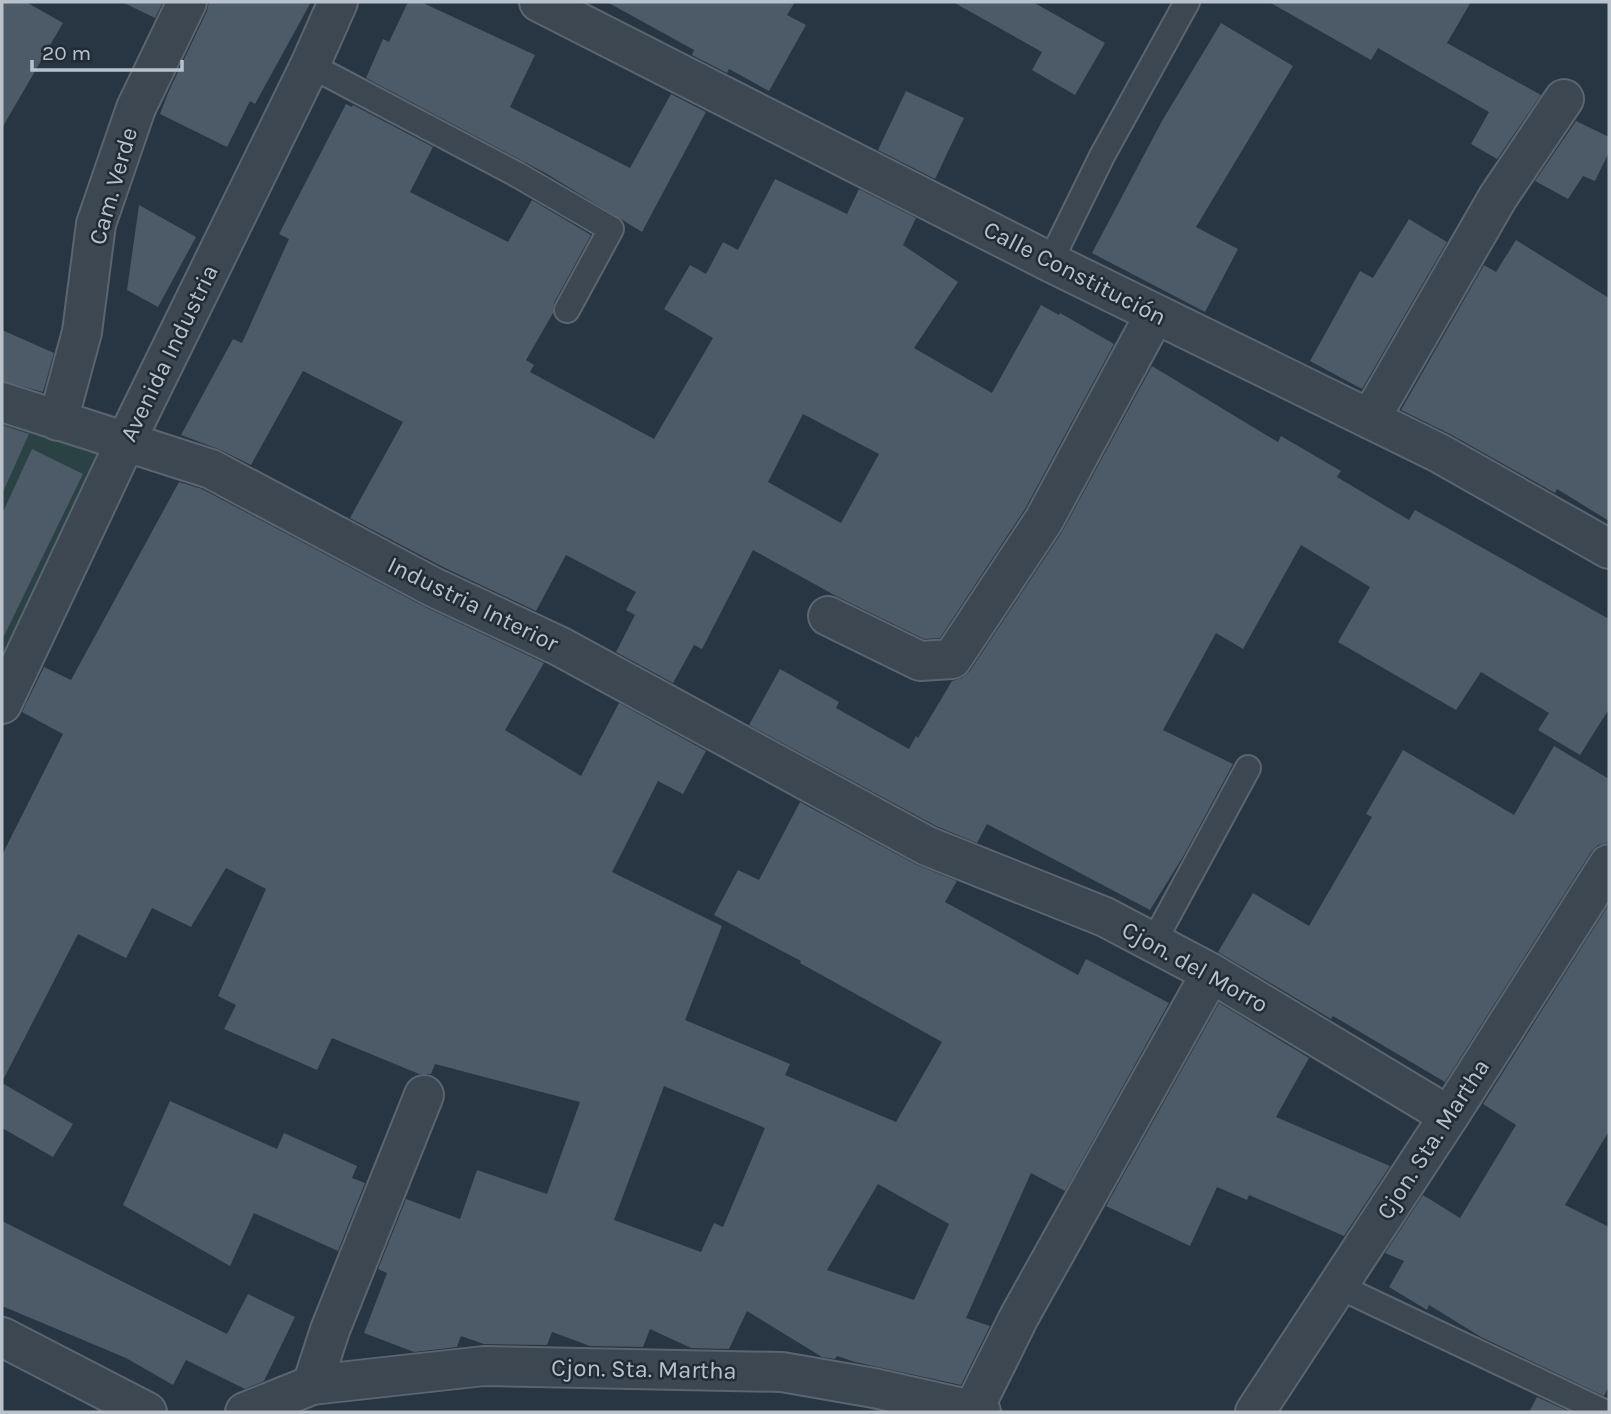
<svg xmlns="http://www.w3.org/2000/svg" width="1611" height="1414" viewBox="0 0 1611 1414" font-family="Karla,sans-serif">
<rect width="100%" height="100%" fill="#283542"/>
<!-- green -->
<polygon fill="#2a4243" points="2,401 125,443 2,700"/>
<!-- building -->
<g fill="#4c5b67" fill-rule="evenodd">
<polygon points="2,2 26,2 63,23 2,128"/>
<polygon points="122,2 163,2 155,18"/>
<polygon points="209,2 311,2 255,104 250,101 227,147 160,114 168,93 207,11"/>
<polygon points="408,2 421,2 535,55 510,107 630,168 671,94 706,112 642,232 547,174 366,78 383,39 389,42"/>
<polygon points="607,2 795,2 787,15 806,25 769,91 729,69 727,73 692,55 694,50"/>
<polygon points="953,2 1033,2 1105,43 1075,95 1032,70 1042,52"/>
<polygon points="1269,2 1471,2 1447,43 1541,95 1497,159 1471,144 1489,112 1378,48 1371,60"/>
<polygon points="1221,23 1293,66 1196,227 1238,249 1205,312 1092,253 1162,121"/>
<polygon points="906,91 964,118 935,179 878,150"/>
<path d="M346 104 352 107 353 105 433 147 410 192 508 242 532 200 591 235 554 303 553 313 526 360 534 365 530 372 654 439 713 338 664 309 690 265 706 274 723 242 738 250 775 179 847 214 859 189 916 218 903 245 958 282 914 348 992 393 1041 305 1059 315 1060 313 1114 344 1025 509 940 638 924 639 836 596 753 550 702 649 694 645 673 683 616 652 635 615 626 610 636 592 566 555 536 611 443 567 350 518 403 422 303 371 251 465 221 450 181 435 233 339 242 343 289 239 279 234ZM803 414 879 454 841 523 768 482Z"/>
<polygon points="1576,121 1609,137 1609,152 1595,181 1583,176 1568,199 1535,181"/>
<polygon points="139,205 196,237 158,307 127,290"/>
<polygon points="1409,219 1447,242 1362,389 1310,361 1360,271 1373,278"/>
<polygon points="1516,240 1609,298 1609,521 1557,489 1555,493 1450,434 1401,410 1484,265 1496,272"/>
<polygon points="2,330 54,353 43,392 2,381"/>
<polygon points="1152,366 1278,442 1281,436 1341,471 1337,477 1409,520 1415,510 1609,619 1609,709 1580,755 1538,730 1549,713 1481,672 1456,710 1338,642 1370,587 1301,545 1243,649 1216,633 1163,730 1233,764 1184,855 1150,910 987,824 977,843 936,826 749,725 780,669 839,702 836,708 909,749 916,736 918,738 952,681 962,678 970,671 1062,532"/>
<polygon points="2,425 29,434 2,494"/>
<polygon points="32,449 83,474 2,640 2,514"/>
<path d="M179 482 202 489 423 606 544 663 505 730 581 776 619 703 706 751 683 794 658 781 612 872 722 926 685 1020 790 1064 785 1075 896 1122 942 1042 800 963 801 961 714 915 738 870 759 880 800 802 917 865 957 881 945 902 1078 975 1086 959 1169 1003 1065 1191 1031 1173 966 1318 990 1326 961 1385 855 1362 837 1356 835 1359 822 1357 747 1311 729 1349 691 1348 650 1329 643 1347 590 1346 552 1332 547 1345 484 1344 461 1336 457 1347 414 1352 364 1333 387 1273 378 1269 406 1199 460 1219 477 1170 547 1194 580 1102 435 1064 431 1074H419L332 1038 317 1070 224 1029 236 1005 218 996 266 889 226 868 191 927 152 908 126 958 78 934 2 1082V855L63 734 22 712 44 667 71 680ZM664 1086 765 1128 723 1227 714 1223 701 1252 614 1220ZM878 1184 949 1224 914 1300 827 1270Z"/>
<polygon points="1554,746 1609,779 1609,842 1598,845 1591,852 1445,1082 1333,1016 1331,1019 1218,952 1253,893 1309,926 1372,817 1366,814 1403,750 1514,815"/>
<polygon points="1609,904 1609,1131 1565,1205 1609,1227 1609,1386 1604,1396 1481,1337 1429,1305 1427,1310 1389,1287 1404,1261 1385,1253 1423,1195 1460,1218 1516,1125 1483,1104"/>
<polygon points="1219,1003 1309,1058 1276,1117 1390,1166 1344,1236 1249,1195 1247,1200 1217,1187 1190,1246 1106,1206"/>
<polygon points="2,1083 73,1124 53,1157 2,1128"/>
<polygon points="170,1101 277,1149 284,1133 357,1166 352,1178 365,1183 338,1251 254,1213 230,1266 123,1205"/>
<polygon points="2,1221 227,1334 248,1294 295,1317 264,1381 245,1389 186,1360 173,1385 126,1358 2,1306"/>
<polygon points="1537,1397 1570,1412 1529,1412"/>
</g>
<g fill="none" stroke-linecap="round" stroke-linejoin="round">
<defs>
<g id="lane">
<polyline points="310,65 518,175 611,229 567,310"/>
<polyline points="1050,262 1102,156 1187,2"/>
<polyline points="1153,943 1248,768"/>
<polyline points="1336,1285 1604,1412"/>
</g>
<g id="street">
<polyline points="539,2 1050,262 1439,453 1609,549"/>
<polyline points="2,402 211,469 433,587 559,646 927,846 1105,917 1211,973 1449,1116"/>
<polyline points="1370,419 1498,197 1564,99"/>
<polyline points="58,421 82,332 96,224 136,108 187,2"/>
<polyline points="828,616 920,661 952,659 1044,520 1155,314"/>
<polyline points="2,704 125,443 310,65 338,2"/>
<polyline points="2,1337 147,1412"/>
<polyline points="312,1385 330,1330 424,1095"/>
<polyline points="973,1410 1019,1317 1211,973"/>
<polyline points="245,1412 312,1385 484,1366 782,1372 874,1388 981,1412"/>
<polyline points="1255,1412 1449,1116 1609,864"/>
</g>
</defs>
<!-- lane casing -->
<use href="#lane" stroke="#5a656f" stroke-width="28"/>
<!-- street casing -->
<use href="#street" stroke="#5a656f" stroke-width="42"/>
<!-- lane -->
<use href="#lane" stroke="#3c4751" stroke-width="24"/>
<!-- street -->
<use href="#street" stroke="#3c4751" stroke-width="38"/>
</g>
<g text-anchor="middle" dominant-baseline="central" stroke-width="5" stroke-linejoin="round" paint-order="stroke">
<!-- street labels -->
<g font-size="24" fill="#b9c2cb" stroke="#212c37">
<text transform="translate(113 186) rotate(-74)">Cam. Verde</text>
<text transform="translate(1075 273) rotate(27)">Calle Constitución</text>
<text transform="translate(169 353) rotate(-64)">Avenida Industria</text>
<text transform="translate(473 604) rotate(26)">Industria Interior</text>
<text transform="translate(1195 967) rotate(29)">Cjon. del Morro</text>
<text transform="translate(1433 1139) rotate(-57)">Cjon. Sta. Martha</text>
<text transform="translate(644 1369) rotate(1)">Cjon. Sta. Martha</text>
</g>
</g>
<!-- border -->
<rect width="1611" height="1414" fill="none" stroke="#b9c2cb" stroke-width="7"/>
<!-- scale -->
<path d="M32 60v10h150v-10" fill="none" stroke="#b9c2cb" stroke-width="3.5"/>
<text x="42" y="60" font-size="21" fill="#b9c2cb" stroke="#212c37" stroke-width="5" paint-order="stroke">20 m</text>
</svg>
